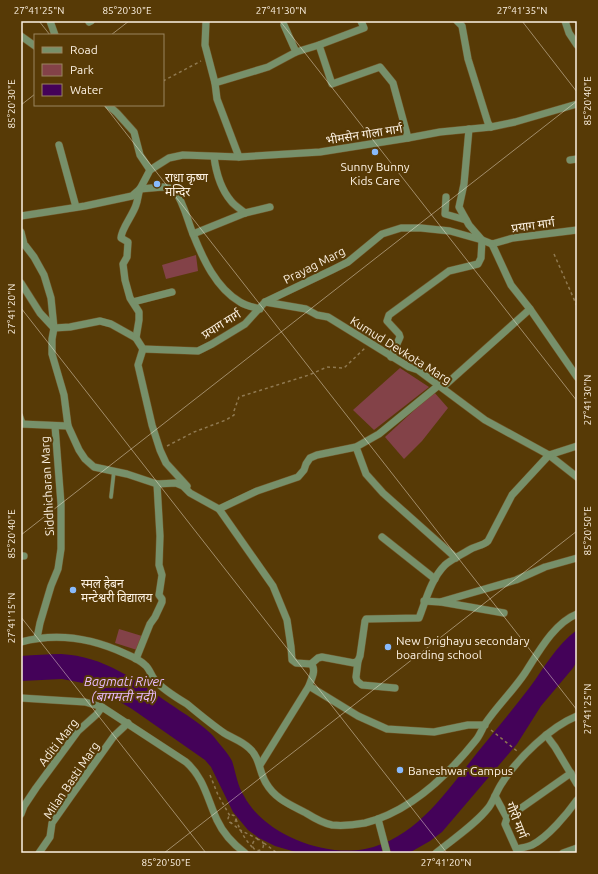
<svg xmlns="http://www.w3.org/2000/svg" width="598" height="874" viewBox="0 0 598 874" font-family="Ubuntu,'Noto Sans Devanagari',sans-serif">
<rect width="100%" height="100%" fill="#573a06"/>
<!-- green -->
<g fill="#834248">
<polygon points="196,255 198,271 166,279 162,265"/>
<polygon points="400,368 429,387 374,430 353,410"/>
<polygon points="434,392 448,408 422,441 404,459 385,437"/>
<polygon points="119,629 142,636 137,650 115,643"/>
</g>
<!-- water -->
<path fill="#440259" d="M577 630V661L573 668 541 706 517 744 442 832 430 841 409 853H299L275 846 259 838 248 830 233 812 211 767 205 760 132 709 95 687 83 683 62 679 21 681V656C35 655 48 654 61 654 104 656 137 681 170 704 182 712 206 727 214 737 220 745 228 753 232 761 236 773 237 785 244 796 264 834 323 857 365 849 416 839 447 791 477 753 495 731 513 709 530 687 544 668 557 644 577 630Z"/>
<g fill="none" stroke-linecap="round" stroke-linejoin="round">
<defs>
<g id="lane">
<polyline points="21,415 24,424"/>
<polyline points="111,497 114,471"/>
</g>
<g id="street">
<polyline points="50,21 55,35"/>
<polyline points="206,21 205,45 215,83 217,99 239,157"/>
<polyline points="457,21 462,26 468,59 488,123 491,127"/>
<polyline points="565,21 569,33 577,45"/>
<polyline points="89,22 91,21"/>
<polyline points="284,25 296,52"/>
<polyline points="21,36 35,46"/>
<polyline points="319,45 332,84 380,67 393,83 408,138"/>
<polyline points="215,83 268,67 296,52 319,45 364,28 361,21"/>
<polyline points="108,105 117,113 134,132 140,155 150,170"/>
<polyline points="59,145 76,207"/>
<path d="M214 157C216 172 220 188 231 201 234 205 240 209 245 213"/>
<polyline points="570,160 577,159"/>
<path d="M140 189 163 187 174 189C184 203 187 219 193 234 203 259 216 288 240 302 246 306 253 307 260 309"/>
<polyline points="446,197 445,214 466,220"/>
<polyline points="21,216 85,206 132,196 140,189 150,170 169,158 183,155 239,157 320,152 408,138 440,132 491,127 515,122 577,104"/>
<path d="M21 232 24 244 34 257 44 275 51 298 54 328 52 339V354L64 395 68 426 79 450 85 459 94 467 127 474 157 484 176 483 183 486 190 493 219 509 273 586 287 620 291 647 292 660 296 663 311 664C317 670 311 679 309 686L260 765"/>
<polyline points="193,234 245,213 270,207"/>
<polyline points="492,244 511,285 530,309 577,377"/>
<polyline points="492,244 513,238 577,230"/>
<polyline points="21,283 40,313 54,328 70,327 100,321 111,324 136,338 143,349"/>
<polyline points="133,302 172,292"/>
<polyline points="265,302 306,309 317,315 328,317 409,367 418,370 485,420 549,455 577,477"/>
<path d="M136 338 139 320V312L130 298 125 280 123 264 127 257 128 242 121 238C121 229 133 215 136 205 138 200 138 194 140 189"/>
<polyline points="143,349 198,351 212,344 245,324 265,302 332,270 348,262 382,234 401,228 421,228 450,231 482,240 492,244"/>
<polyline points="143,349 138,365 152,425 160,450 166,463 187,486"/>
<polyline points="391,357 400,337 399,334 387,321 389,315 449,271 478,264 481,258 482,240 469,225 459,207 464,184 469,129"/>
<polyline points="443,387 530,309"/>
<polyline points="21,424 68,426"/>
<polyline points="356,447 366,474 383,493 456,558"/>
<polyline points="549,455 577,446"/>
<polyline points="219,509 257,491 298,477 304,470 306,464 310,458 317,455 356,447 379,434 439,385"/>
<polyline points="382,537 435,579"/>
<polyline points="21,556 24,556"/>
<polyline points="424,601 440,602 516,580 545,567 577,558"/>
<polyline points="441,602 504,613"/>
<polyline points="37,638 40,623 51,586 58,569 61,549 61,504 55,426"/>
<path d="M21 642C58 632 92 638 126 654 133 657 140 660 145 665 150 669 151 676 155 680 162 689 177 698 187 704 199 714 211 724 224 733 232 738 242 741 249 748 260 757 259 772 266 783 275 799 291 805 306 813 314 818 322 823 332 825 343 826 354 825 365 823 409 812 448 775 476 740 480 735 482 729 485 724 497 706 513 691 525 673 538 653 554 623 577 614"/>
<polyline points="136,659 150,624 155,617 162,602 162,599 159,595 162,575 159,565 160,536 157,484"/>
<polyline points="358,661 356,677 357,681 362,685 395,688"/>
<path d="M311 664 318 658 322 657 354 663 358 661 360 656 365 621 366 619 419 618C426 600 431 579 445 565 452 559 461 555 469 550 475 546 483 546 488 541L512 495 549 455"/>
<polyline points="309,686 358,716 387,729 434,732 468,725 485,725"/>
<path d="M21 698 85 702 102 707 186 762C204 778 207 798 217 820 223 833 233 844 245 853"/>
<polyline points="546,735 555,747 577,784"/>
<polyline points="495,796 507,818 505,824 518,853"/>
<polyline points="21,814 24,806 36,788 78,731 97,714 102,707"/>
<polyline points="507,818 571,773"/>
<polyline points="378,819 387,853"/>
<path d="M517 849C522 848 527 847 532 845 548 837 567 814 577 800"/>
<polyline points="39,853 50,837 52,823 71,796 114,736 128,723"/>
<path d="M436 853C453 839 475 825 489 807 494 800 497 790 502 783 518 758 550 727 577 716"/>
<polyline points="563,853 577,848"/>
</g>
</defs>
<!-- lane casing -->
<use href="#lane" stroke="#725729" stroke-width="4.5"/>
<!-- street casing -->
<use href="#street" stroke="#725729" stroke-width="8"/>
<!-- path -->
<g stroke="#8f7951" stroke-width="1.5" stroke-dasharray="3 3" stroke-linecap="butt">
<polyline points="163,81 201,61"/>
<polyline points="554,254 577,306"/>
<polyline points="167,446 194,432 226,420 234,415 234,411 239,397 309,375 327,367 344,368 365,348"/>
<polyline points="491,730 517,751"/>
<polyline points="210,775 218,795 230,816"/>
<circle cx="232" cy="819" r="4"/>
<path d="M236 819C240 831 245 840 254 849"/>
<polyline points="230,822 240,830 258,839"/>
<circle cx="258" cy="845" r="5.5"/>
<polyline points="264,843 277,853"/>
<polyline points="292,853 297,853"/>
</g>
<!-- lane -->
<use href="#lane" stroke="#77906a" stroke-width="3.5"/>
<!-- street -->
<use href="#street" stroke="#77906a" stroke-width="7"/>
</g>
<!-- ticks -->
<path fill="none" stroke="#fdf2e3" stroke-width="1" stroke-opacity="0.45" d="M39 21 50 35M280 21 577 401M522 21 577 92M111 35 129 21M21 105 35 94M104 105 577 710M21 308 447 853M21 535 577 101M21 617 206 853M164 853 577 531"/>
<!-- markers -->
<g fill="#88bafc" stroke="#573a06" stroke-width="1.5">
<circle cx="375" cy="152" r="4"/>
<circle cx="157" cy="184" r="4"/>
<circle cx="73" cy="590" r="4"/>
<circle cx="388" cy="647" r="4"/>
<circle cx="400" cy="770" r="4"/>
</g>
<g text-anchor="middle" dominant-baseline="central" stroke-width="4" stroke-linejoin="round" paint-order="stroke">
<!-- street labels -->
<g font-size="12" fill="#fdf2e3" stroke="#573a06">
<text transform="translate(364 134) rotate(-9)">भीमसेन गोला मार्ग</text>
<text transform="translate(533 225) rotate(-8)">प्रयाग मार्ग</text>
<text transform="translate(314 265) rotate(-27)">Prayag Marg</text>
<text transform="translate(221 324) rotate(-32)">प्रयाग मार्ग</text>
<text transform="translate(401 350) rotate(32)">Kumud Devkota Marg</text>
<text transform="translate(47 486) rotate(-93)">Siddhicharan Marg</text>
<text transform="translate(58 742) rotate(-52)">Aditi Marg</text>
<text transform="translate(71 780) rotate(-56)">Milan Basti Marg</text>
<text transform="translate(517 820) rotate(68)">गौरी मार्ग</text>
</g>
<!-- poi labels -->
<g font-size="12" fill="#fdf2e3" stroke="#573a06" text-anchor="start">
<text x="375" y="166" text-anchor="middle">Sunny Bunny<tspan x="375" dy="14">Kids Care</tspan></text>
<text x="165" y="177">राधा कृष्ण<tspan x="165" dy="14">मन्दिर</tspan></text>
<text x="81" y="583">स्मल हेबन<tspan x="81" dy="14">मन्टेश्वरी विद्यालय</tspan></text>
<text x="396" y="640">New Drighayu secondary<tspan x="396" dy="14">boarding school</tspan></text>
<text x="408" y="770">Baneshwar Campus</text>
</g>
<!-- water labels -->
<g font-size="13" font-style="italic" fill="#e8bbfd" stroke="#573a06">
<text x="124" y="681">Bagmati River<tspan x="124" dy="15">(बागमती नदी)</tspan></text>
</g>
</g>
<!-- border -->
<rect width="598" height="874" fill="none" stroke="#573a06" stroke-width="44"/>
<!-- legend -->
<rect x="34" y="34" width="130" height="72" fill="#573a06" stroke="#99845e"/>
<rect x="42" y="47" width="20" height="6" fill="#77906a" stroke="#99845e"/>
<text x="70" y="54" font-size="12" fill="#fdf2e3">Road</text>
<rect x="42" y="64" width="20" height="12" fill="#834248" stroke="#99845e"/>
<text x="70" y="74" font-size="12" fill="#fdf2e3">Park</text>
<rect x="42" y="84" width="20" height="12" fill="#440259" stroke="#99845e"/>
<text x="70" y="94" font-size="12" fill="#fdf2e3">Water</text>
<rect x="22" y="22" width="554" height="830" fill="none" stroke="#fdf2e3" stroke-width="1.5"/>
<g font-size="10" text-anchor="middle" fill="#fdf2e3">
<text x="39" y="14">27°41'25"N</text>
<text x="127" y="14">85°20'30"E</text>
<text x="281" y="14">27°41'30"N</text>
<text x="522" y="14">27°41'35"N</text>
<text transform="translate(587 101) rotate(-90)" y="4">85°20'40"E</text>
<text transform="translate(11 104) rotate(-90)" y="4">85°20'30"E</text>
<text transform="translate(11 309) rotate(-90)" y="4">27°41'20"N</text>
<text transform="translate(587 400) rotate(-90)" y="4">27°41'30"N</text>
<text transform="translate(587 531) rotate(-90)" y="4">85°20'50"E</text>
<text transform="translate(11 534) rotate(-90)" y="4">85°20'40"E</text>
<text transform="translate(11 618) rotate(-90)" y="4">27°41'15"N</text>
<text transform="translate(587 709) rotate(-90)" y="4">27°41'25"N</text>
<text x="166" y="866">85°20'50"E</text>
<text x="446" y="866">27°41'20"N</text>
</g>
</svg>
